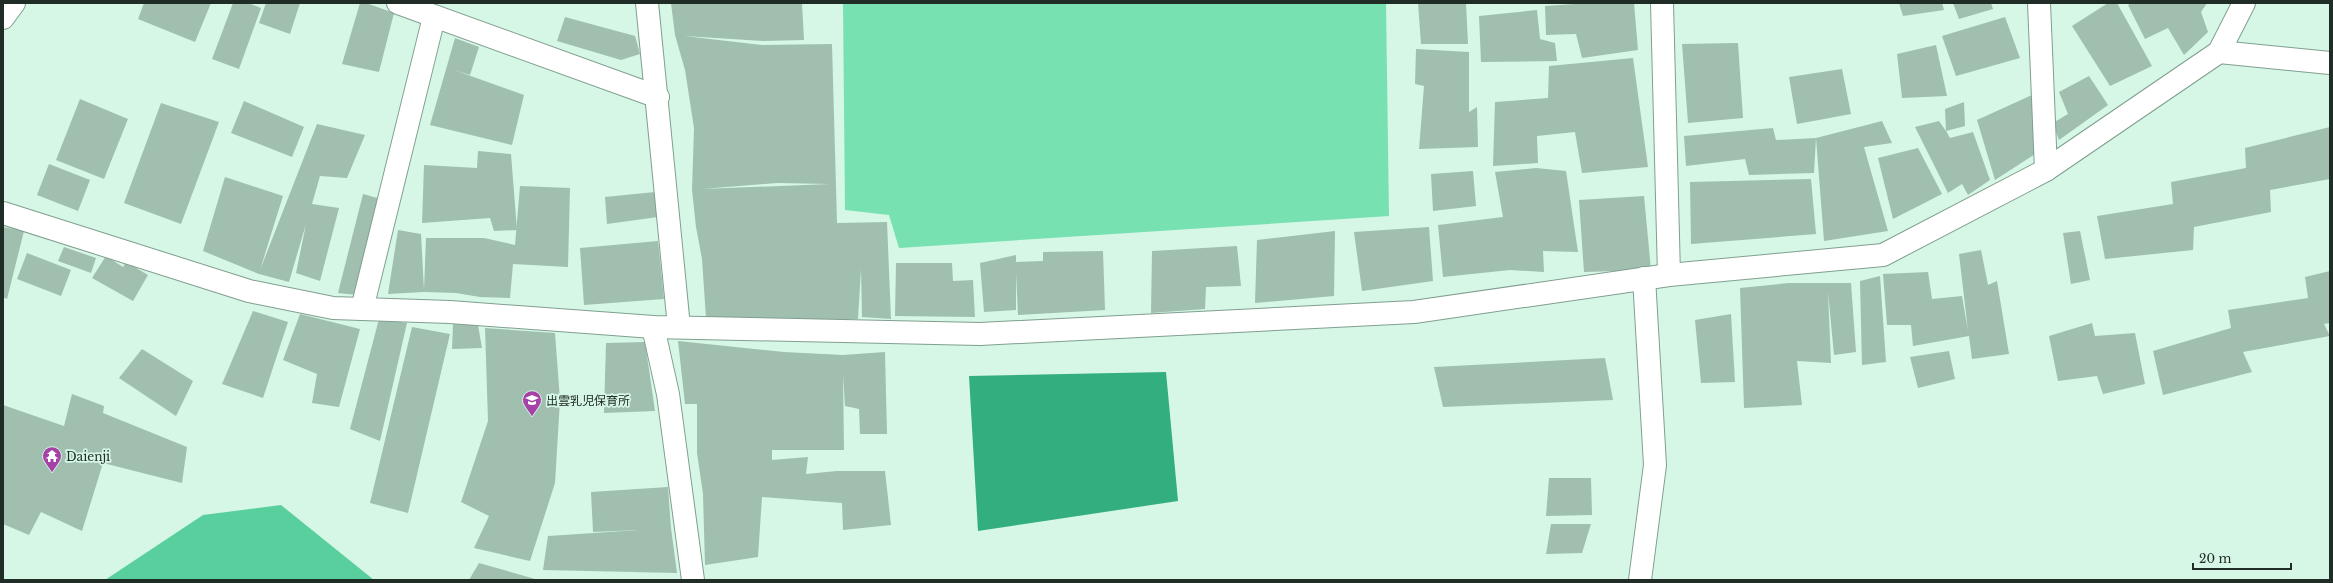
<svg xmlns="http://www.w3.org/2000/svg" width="2333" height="583" viewBox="0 0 2333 583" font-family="'Libre Baskerville','Noto Sans JP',serif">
<rect width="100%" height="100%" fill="#d6f6e6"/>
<!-- green -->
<polygon fill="#77e1b2" points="843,3 1386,3 1389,216 899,248 889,215 845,210"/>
<!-- forest -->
<polygon fill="#59cf9e" points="281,505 374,580 105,580 203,515"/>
<!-- water -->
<polygon fill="#32ae7f" points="1166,372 1178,501 978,531 969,376"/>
<!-- building -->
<g fill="#a0bfaf" fill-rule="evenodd">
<polygon points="144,3 211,3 195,42 138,19"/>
<polygon points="233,3 248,3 261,8 239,69 212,59"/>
<polygon points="266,3 300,3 290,34 259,23"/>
<polygon points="360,3 366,3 394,13 379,72 342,64"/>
<path d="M671 3H802L804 40 763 41 684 36 762 45 832 44 837 223 887 222 891 319 862 317 861 269 858 319 824 320 706 318 702 259 696 227 692 190 694 128 685 70 675 35ZM777 183 830 184 702 189Z"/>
<polygon points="1418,3 1466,3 1468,44 1421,44"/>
<polygon points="1590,3 1634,3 1638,50 1582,58 1576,34 1546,35 1545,6"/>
<polygon points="1899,3 1942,3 1944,10 1903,16"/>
<polygon points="1953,3 1991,3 1993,9 1959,19"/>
<polygon points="2108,3 2117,3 2152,66 2110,86 2072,26"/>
<polygon points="2132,3 2207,3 2201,12 2208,32 2184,55 2168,28 2145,39 2128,5"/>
<polygon points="1537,10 1540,39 1555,43 1557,61 1481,62 1479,16"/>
<polygon points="565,17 635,36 640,54 621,60 557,41"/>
<polygon points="2005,17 2020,58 1956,76 1942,36"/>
<polygon points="455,38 479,47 470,75 454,70 524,95 512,145 430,125"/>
<polygon points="1738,43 1743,118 1688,123 1682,44"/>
<polygon points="1936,45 1947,96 1902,98 1897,54"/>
<polygon points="1416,49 1469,52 1469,112 1477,107 1478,147 1419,149 1424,86 1415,84"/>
<polygon points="1633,58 1648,167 1582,173 1575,132 1537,136 1538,163 1493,166 1495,102 1548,98 1549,66"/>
<polygon points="1842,69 1851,114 1797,124 1789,77"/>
<polygon points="2089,76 2108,105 2059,140 2053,123 2068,114 2059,92"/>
<polygon points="2032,95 2035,154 1995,180 1977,120"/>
<polygon points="80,99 128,119 104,179 56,160"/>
<polygon points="244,101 304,127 292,157 231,133"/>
<polygon points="1964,102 1965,126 1946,131 1950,138 1973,132 1990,180 1968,195 1962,184 1948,193 1915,127 1939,121 1946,131 1945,109"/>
<polygon points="161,103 219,122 181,224 124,203"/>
<polygon points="1882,121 1892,143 1864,147 1888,231 1824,241 1816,138 1814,173 1749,175 1745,159 1686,166 1684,136 1773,128 1776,140 1816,138"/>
<polygon points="317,124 365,135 347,178 320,176 312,204 339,208 320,281 296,273 306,224 289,282 259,274 203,251 225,177 283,196 260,270"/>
<polygon points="2330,127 2330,179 2270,190 2271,212 2194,227 2193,250 2105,259 2097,216 2173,204 2171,182 2246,168 2245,148"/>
<polygon points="1918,148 1942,194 1893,219 1878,158"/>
<polygon points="478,151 511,154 517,230 494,231 490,218 422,223 424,165 477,168"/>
<polygon points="49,164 90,180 78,211 37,195"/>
<polygon points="1536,168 1566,171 1578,252 1543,251 1544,272 1510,270 1443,277 1438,225 1503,217 1495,172"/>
<polygon points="1473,171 1476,206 1433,211 1431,174"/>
<polygon points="1811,179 1816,234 1691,244 1690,182"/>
<polygon points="520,186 570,188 568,267 513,264 510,298 480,297 456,293 424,292 388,294 398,230 421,234 424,290 426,238 484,238 515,245"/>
<polygon points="655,192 658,217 607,224 605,197"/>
<polygon points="363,194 381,199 357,295 338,293"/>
<polygon points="1644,196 1651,270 1584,272 1579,200"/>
<polygon points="3,227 24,231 7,299 3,297"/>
<polygon points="1429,227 1433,281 1362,291 1354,232"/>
<polygon points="1335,231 1334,296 1255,303 1257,240"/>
<polygon points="2080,231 2090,280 2071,284 2063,233"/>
<polygon points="658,241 664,299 584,305 580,248"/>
<polygon points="1237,246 1241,286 1206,287 1205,309 1151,313 1152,251"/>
<polygon points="64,247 96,258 91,273 58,261"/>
<polygon points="1981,250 1988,285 1997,281 2009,354 1972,359 1969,336 1913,346 1911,325 1887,325 1883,274 1928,272 1932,299 1962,296 1968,331 1959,254"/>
<polygon points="1103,251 1105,310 1018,315 1016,273 1016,310 984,312 980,263 1016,255 1016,262 1043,261 1043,252"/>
<polygon points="27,253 71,270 61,296 17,279"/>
<polygon points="106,256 123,267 126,262 148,275 133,301 92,278"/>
<polygon points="896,263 952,263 953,281 973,280 975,317 895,316"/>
<polygon points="2330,271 2330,323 2324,324 2330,336 2243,352 2252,372 2163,395 2153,351 2231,328 2228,310 2308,298 2305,277"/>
<polygon points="1880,276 1886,362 1862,365 1860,281"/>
<polygon points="1789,283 1851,283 1856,352 1834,355 1828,292 1831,363 1797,361 1802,405 1744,408 1740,288"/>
<polygon points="253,311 288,322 263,398 222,384"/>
<polygon points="300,314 360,329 339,407 312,403 317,374 283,360"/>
<polygon points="1731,314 1735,382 1701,383 1695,320"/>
<polygon points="379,319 407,323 380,441 350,429"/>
<polygon points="2092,323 2095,336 2135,333 2145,384 2103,394 2097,376 2058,381 2049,336"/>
<polygon points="453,324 478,325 482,348 452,349"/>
<polygon points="412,327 450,334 408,513 370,503"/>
<polygon points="485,328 555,333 560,400 555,483 530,561 474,548 489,516 461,502 488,421"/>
<polygon points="678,341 784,352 843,355 885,352 887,434 860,434 859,409 845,406 843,375 844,450 772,450 772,460 808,457 806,474 837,471 885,471 891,525 843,530 842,503 762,497 758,557 705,565 703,494 697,453 697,404 685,404"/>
<polygon points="645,342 655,411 604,413 606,343"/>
<polygon points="142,349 193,381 176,416 119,378"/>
<polygon points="1949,351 1955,379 1918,388 1910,357"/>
<polygon points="1605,358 1613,400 1443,407 1434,367"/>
<polygon points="72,394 104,406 103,413 187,447 182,483 103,463 82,531 41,512 29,535 3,524 3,405 64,426"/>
<polygon points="1549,478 1591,478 1592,515 1546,516"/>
<polygon points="668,487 671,528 677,573 543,570 548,536 639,530 593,532 591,492"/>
<polygon points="1551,524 1591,524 1582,553 1546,554"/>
<polygon points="479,563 535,579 535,580 469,580"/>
</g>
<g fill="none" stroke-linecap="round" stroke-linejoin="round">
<defs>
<g id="minor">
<polyline points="398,3 658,97"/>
<polyline points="647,3 679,327"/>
<polyline points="1662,3 1669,275"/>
<polyline points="2039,3 2046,170"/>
<polyline points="2219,52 2330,63"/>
<polyline points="3,213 249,291 333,308 450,312 653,327 980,334 1414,312 1669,275 1883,255 2046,170 2219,52 2244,3"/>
<polyline points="362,309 434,17"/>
<polyline points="653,327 668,394 693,580"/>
<polyline points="1640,580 1655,465 1644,278"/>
</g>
<polyline id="major" points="3,18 14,3"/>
</defs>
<!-- minor casing -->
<use href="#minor" stroke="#809f8f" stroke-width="24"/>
<!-- major casing -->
<use href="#major" stroke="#809f8f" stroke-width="24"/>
<!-- minor -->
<use href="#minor" stroke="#fff" stroke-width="22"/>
<!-- major -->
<use href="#major" stroke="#fff" stroke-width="22"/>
</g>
<!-- icons -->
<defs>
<symbol id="school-pin" viewBox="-11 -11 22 30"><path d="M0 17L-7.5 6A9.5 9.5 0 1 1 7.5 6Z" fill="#a642a7" stroke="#d6f6e6"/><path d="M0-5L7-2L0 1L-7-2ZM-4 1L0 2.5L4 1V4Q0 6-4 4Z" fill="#fff"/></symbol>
<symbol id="temple-pin" viewBox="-11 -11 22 30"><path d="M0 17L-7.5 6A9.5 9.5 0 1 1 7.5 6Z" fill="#a642a7" stroke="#d6f6e6"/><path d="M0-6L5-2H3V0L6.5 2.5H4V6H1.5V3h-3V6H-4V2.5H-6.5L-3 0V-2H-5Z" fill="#fff"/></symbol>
</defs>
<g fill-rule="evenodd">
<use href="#school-pin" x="521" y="389" width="22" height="30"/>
<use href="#temple-pin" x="41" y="445" width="22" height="30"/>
</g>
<g text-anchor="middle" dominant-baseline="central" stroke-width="3.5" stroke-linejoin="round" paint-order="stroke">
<!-- poi labels -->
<g font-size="12" fill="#202c26" stroke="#d6f6e6" text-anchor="start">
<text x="546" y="400">出雲乳児保育所</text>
<text x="66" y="456">Daienji</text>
</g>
</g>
<!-- border -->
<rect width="2333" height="583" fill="none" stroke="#202c26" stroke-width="8"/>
<!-- scale -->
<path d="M2193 563v6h98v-6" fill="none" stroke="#202c26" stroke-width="2"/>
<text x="2199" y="563" font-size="12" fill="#202c26" stroke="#d6f6e6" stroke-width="3" paint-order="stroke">20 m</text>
</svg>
